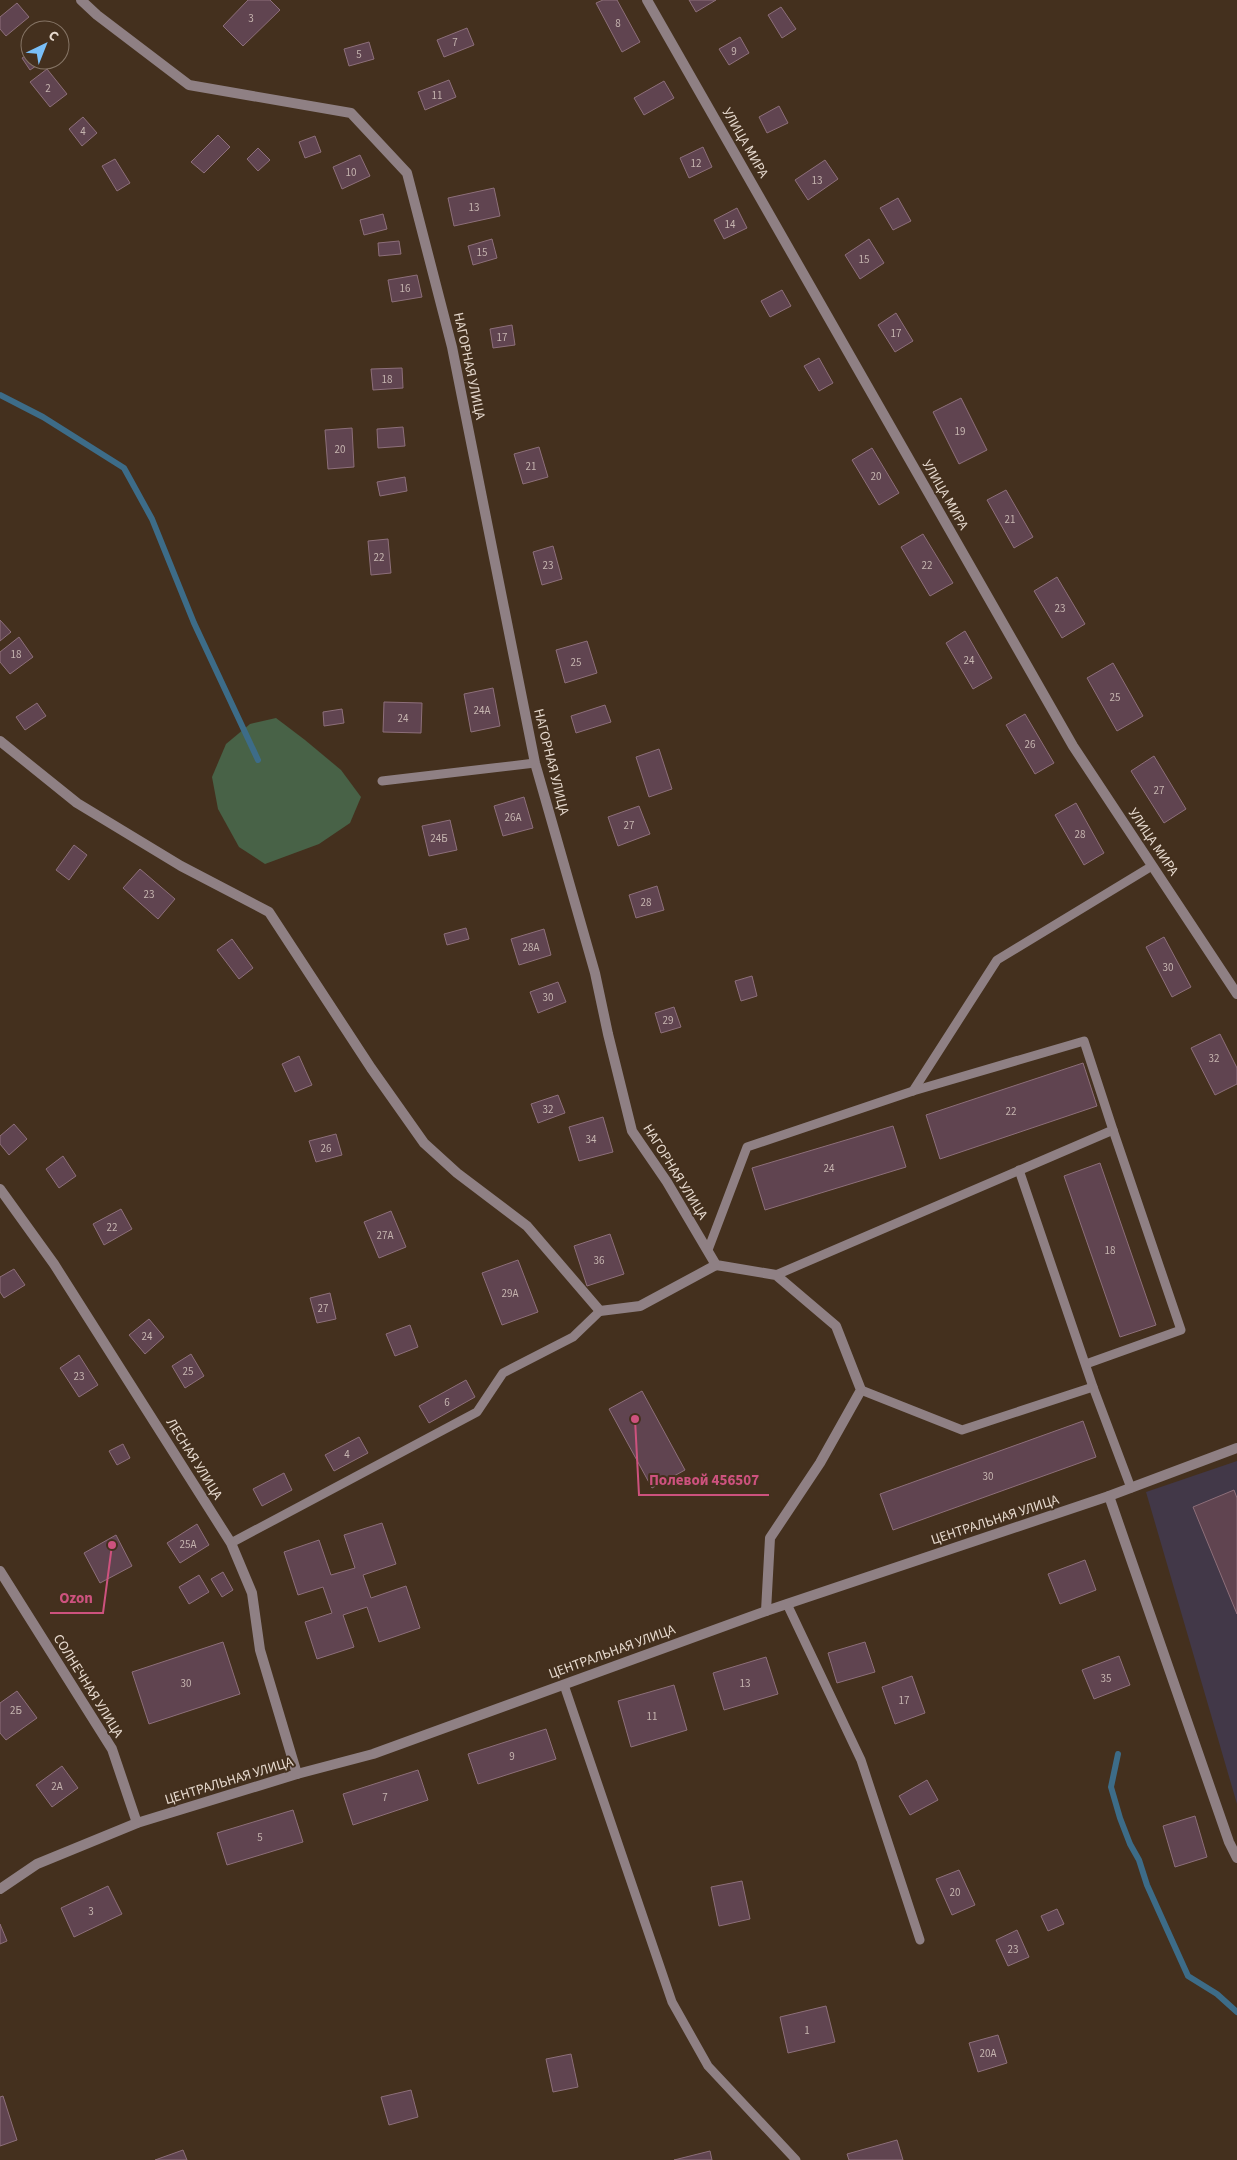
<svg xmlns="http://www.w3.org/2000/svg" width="1237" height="2160" viewBox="0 0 1237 2160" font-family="'Source Sans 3',sans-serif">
<rect width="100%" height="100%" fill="#44301e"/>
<!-- education -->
<polygon fill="#423848" points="1237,1461 1237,1804 1146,1492"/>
<!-- green -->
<polygon fill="#486247" points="276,718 305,740 341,770 361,797 350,823 319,844 265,864 239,847 218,809 212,777 226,744 250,724"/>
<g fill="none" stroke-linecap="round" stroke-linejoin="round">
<!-- stream -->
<g stroke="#3d6c88" stroke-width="6">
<polyline points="0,395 43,417 124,468 152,519 194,623 258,760"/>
<polyline points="1118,1754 1111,1787 1120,1818 1130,1844 1139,1860 1147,1885 1188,1976 1217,1994 1237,2012"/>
</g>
</g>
<!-- building -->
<g fill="#604450" stroke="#8d6f7a">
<polygon points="248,0 270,0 280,10 243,46 223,26"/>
<polygon points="603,0 617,0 640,42 622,52 596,3"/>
<polygon points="689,0 716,0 696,12"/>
<polygon points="17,3 29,17 6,36 0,29 0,17"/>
<polygon points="781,7 796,29 782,38 768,15"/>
<polygon points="467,28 474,45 444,57 437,40"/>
<polygon points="740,37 749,53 729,65 719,49"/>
<polygon points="369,42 374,59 349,66 344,49"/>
<polygon points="30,53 30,60 45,60 30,70 22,58"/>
<polygon points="47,69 67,94 50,107 30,82"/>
<polygon points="449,80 456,97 425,110 418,92"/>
<polygon points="664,81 674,98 644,115 634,98"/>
<polygon points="779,106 788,123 767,133 759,117"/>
<polygon points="83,117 97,133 82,146 69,129"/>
<polygon points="218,135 230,147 204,173 191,162"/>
<polygon points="315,136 321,152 305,158 299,142"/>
<polygon points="703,147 712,167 689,178 680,158"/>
<polygon points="258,148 270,160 258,171 247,159"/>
<polygon points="360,155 370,176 342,189 333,167"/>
<polygon points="115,159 130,183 117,191 102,166"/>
<polygon points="825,160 838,179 808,200 795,180"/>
<polygon points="494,188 500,216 454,226 448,198"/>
<polygon points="898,198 911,221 893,230 880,208"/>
<polygon points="737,208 747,228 724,239 714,220"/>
<polygon points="383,214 387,229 364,235 360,220"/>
<polygon points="492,239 497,258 473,265 468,246"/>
<polygon points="869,239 884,263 860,279 845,255"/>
<polygon points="399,241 401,254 379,256 378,243"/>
<polygon points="417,275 422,297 392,302 388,280"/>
<polygon points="782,290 791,306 770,317 761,301"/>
<polygon points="896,313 913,341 895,352 878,325"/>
<polygon points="512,325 515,345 493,348 490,329"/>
<polygon points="819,358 833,383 819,391 804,366"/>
<polygon points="402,368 403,388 373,390 371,369"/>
<polygon points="961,398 987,450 959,464 933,412"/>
<polygon points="403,427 405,446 378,448 377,429"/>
<polygon points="352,428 354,467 328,469 325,430"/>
<polygon points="539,447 548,477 523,484 514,454"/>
<polygon points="872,448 899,493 879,505 852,460"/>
<polygon points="405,477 407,491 380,496 377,482"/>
<polygon points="1006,490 1033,537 1014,548 987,500"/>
<polygon points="923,534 953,583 930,596 901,547"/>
<polygon points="388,539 391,573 371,575 368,541"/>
<polygon points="553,546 562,579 542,585 533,552"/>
<polygon points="1057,577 1085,624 1062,638 1034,591"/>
<polygon points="0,620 11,632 0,641"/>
<polygon points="965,631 992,678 973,689 946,643"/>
<polygon points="19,637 33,657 10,674 0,662 0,652"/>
<polygon points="587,641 597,673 565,683 556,650"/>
<polygon points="1113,663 1143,716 1117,731 1087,678"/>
<polygon points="493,688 500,726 471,732 464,694"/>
<polygon points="384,702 422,703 421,733 383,732"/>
<polygon points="37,703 46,716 25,730 16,717"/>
<polygon points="605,705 611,722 576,733 571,716"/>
<polygon points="342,709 344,723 324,726 323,712"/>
<polygon points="1025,714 1054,763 1035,774 1006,725"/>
<polygon points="659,749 672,789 649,797 636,757"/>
<polygon points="1154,756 1186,809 1164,823 1131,771"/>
<polygon points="524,797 533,828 503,836 494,806"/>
<polygon points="1076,803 1104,853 1084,865 1055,815"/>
<polygon points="639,806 650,834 618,846 608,817"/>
<polygon points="450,820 457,850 429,856 422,826"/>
<polygon points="74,845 87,855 69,880 56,870"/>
<polygon points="140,869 175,899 158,919 123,888"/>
<polygon points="657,886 664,910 636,918 629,895"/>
<polygon points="466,928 469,939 447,945 444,934"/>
<polygon points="544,929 551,955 519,965 511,939"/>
<polygon points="1164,937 1191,987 1172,997 1146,947"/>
<polygon points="232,939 253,968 239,979 217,950"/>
<polygon points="752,976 757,996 741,1001 735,981"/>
<polygon points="558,982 566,1002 538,1013 530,992"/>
<polygon points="674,1007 681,1027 661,1033 655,1013"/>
<polygon points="1220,1034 1237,1068 1237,1084 1215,1095 1191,1048"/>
<polygon points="299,1056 312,1085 295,1092 282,1064"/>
<polygon points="1083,1063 1097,1106 940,1159 926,1115"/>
<polygon points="558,1095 565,1113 538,1123 531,1104"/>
<polygon points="603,1117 613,1152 579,1161 569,1127"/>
<polygon points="14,1124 27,1139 9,1155 0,1144 0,1136"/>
<polygon points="893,1126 906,1167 765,1210 752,1168"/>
<polygon points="336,1134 342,1155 316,1162 309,1141"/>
<polygon points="63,1156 76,1176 59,1188 46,1169"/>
<polygon points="1100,1163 1156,1325 1120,1337 1064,1176"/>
<polygon points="121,1209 132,1229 104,1245 93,1224"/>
<polygon points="391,1211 406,1247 379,1258 364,1222"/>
<polygon points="610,1234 624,1274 587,1286 574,1246"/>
<polygon points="518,1260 538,1312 502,1325 482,1273"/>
<polygon points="14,1269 25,1285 4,1298 0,1292 0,1277"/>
<polygon points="330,1293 336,1319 317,1323 310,1298"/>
<polygon points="149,1319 164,1337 145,1354 129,1335"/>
<polygon points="410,1325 418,1347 395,1356 386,1334"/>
<polygon points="191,1354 204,1376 185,1388 172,1366"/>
<polygon points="79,1355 98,1385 79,1397 60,1368"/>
<polygon points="466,1380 475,1397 429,1423 419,1406"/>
<polygon points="642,1391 685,1470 652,1488 609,1409"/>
<polygon points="1083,1421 1096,1457 893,1530 880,1494"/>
<polygon points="359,1437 368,1453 334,1471 325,1455"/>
<polygon points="123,1444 130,1458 117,1465 109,1451"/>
<polygon points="284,1473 292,1490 262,1506 253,1489"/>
<polygon points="1234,1490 1237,1498 1237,1614 1193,1507"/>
<polygon points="382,1523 396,1564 363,1575 371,1598 406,1586 420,1628 379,1642 367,1607 343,1615 354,1647 317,1659 305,1622 332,1613 323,1587 298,1595 284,1552 319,1540 331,1575 355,1568 344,1535"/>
<polygon points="197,1524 209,1545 180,1563 167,1543"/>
<polygon points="116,1535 132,1566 100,1583 84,1553"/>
<polygon points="1085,1560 1096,1590 1060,1604 1048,1574"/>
<polygon points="223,1572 233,1590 222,1597 211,1579"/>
<polygon points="199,1575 209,1592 189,1604 179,1587"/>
<polygon points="223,1642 240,1694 149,1724 132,1672"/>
<polygon points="865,1642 875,1672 837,1683 828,1653"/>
<polygon points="1119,1656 1130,1685 1094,1699 1082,1670"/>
<polygon points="766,1657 778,1694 724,1710 713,1673"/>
<polygon points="912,1676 925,1713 895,1724 882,1687"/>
<polygon points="674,1685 687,1730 631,1747 618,1701"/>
<polygon points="17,1691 37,1718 6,1740 0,1733 0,1703"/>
<polygon points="546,1729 556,1759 478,1784 468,1754"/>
<polygon points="62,1766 78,1788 52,1807 36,1785"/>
<polygon points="418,1770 428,1800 353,1825 343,1794"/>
<polygon points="927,1780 938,1800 910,1815 899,1796"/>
<polygon points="293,1810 303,1842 227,1865 217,1833"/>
<polygon points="1195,1816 1207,1857 1175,1867 1163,1826"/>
<polygon points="959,1870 975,1905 952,1915 936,1879"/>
<polygon points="742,1881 750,1919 719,1926 711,1887"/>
<polygon points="108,1886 122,1914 74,1937 61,1908"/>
<polygon points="1057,1909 1064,1924 1048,1931 1041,1916"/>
<polygon points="0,1924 7,1941 0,1944"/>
<polygon points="1017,1930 1029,1957 1008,1966 996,1940"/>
<polygon points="826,2006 835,2042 788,2053 780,2017"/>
<polygon points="998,2035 1007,2063 978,2072 969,2043"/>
<polygon points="571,2054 578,2087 553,2092 546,2059"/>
<polygon points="411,2090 418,2117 389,2125 381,2097"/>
<polygon points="3,2096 17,2140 0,2146 0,2097"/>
<polygon points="897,2140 903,2160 849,2160 847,2154"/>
<polygon points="183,2150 187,2160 155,2160"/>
<polygon points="710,2151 712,2160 674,2160"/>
</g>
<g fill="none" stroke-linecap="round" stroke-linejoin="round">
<!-- lane -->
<g stroke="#8f8084" stroke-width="9">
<polyline points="382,781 535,763"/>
<polyline points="913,1091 997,960 1152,866"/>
<polyline points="1019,1170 1093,1387 1131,1488"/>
<polyline points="708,1250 747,1147 913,1091 1084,1041 1113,1130 776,1275"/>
<polyline points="1086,1364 1181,1330 1113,1130"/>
<polyline points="861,1390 962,1430 1093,1387"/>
<polyline points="231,1543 477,1412 503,1373 573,1337 600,1311"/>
<polyline points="787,1604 861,1760 920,1940"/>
<polyline points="564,1685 672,2002 708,2066 796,2160"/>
</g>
<!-- street -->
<g stroke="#8f8084" stroke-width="10">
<polyline points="81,0 97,15 189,85 351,113 407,173 452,347 535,763 595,973 608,1034 632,1131 667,1182 716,1265 776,1275 836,1326 861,1390 820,1463 770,1538 766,1611"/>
<polyline points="647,0 1073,746 1237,994"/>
<polyline points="0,741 77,803 181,866 269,912 371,1068 424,1143 457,1173 527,1226 600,1311 640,1306 716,1265"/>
<polyline points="0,1189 54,1264 231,1543 252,1593 260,1650 297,1774"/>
<polyline points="1109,1496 1229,1842 1237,1858"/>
<polyline points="0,1571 112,1749 137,1823"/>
<polyline points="0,1889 37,1864 137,1823 297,1774 373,1754 766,1611 1109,1496 1237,1448"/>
</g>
</g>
<g text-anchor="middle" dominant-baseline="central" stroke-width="4" stroke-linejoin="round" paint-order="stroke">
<!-- number labels -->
<g font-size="11" fill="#c5b4af">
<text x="251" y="18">3</text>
<text x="618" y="23">8</text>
<text x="455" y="42">7</text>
<text x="734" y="51">9</text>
<text x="359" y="54">5</text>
<text x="48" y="88">2</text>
<text x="437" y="95">11</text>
<text x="83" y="131">4</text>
<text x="696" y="163">12</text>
<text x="351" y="172">10</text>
<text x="817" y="180">13</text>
<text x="474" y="207">13</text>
<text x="730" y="224">14</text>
<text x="482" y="252">15</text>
<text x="864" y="259">15</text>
<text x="405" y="288">16</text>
<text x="896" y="333">17</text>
<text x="502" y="337">17</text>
<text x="387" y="379">18</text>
<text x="960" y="431">19</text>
<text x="340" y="449">20</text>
<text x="531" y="466">21</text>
<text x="876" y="476">20</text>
<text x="1010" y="519">21</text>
<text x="379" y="557">22</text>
<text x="548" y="565">23</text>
<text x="927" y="565">22</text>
<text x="1060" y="608">23</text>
<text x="16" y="654">18</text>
<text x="969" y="660">24</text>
<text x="576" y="662">25</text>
<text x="1115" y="697">25</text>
<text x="482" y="710">24А</text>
<text x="403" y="718">24</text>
<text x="1030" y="744">26</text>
<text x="1159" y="790">27</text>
<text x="513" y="817">26А</text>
<text x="629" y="825">27</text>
<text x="1080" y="834">28</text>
<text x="439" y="838">24Б</text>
<text x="149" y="894">23</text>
<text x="646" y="902">28</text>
<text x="531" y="947">28А</text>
<text x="1168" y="967">30</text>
<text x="548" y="997">30</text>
<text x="668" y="1020">29</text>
<text x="1214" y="1058">32</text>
<text x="548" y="1109">32</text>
<text x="1011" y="1111">22</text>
<text x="591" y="1139">34</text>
<text x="326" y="1148">26</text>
<text x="829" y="1168">24</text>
<text x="112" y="1227">22</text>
<text x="385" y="1235">27А</text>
<text x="1110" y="1250">18</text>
<text x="599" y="1260">36</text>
<text x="510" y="1293">29А</text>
<text x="323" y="1308">27</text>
<text x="147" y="1336">24</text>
<text x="188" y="1371">25</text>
<text x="79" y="1376">23</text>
<text x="447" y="1402">6</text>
<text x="347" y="1454">4</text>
<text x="988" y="1476">30</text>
<text x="188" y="1544">25А</text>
<text x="1106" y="1678">35</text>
<text x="186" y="1683">30</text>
<text x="745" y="1683">13</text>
<text x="904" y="1700">17</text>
<text x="16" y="1710">2Б</text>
<text x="652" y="1716">11</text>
<text x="512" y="1756">9</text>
<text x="57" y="1786">2А</text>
<text x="385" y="1797">7</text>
<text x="260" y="1837">5</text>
<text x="955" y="1892">20</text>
<text x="91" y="1911">3</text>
<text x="1013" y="1949">23</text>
<text x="807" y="2030">1</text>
<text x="988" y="2053">20А</text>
</g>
<!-- street labels -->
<g font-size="14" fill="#e7dacf" stroke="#44301e">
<text transform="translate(745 143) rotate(60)">УЛИЦА МИРА</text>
<text transform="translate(469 366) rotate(78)">НАГОРНАЯ УЛИЦА</text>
<text transform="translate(945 495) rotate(60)">УЛИЦА МИРА</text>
<text transform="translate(551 762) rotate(76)">НАГОРНАЯ УЛИЦА</text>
<text transform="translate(1153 842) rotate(56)">УЛИЦА МИРА</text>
<text transform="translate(675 1172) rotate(58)">НАГОРНАЯ УЛИЦА</text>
<text transform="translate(194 1459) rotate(58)">ЛЕСНАЯ УЛИЦА</text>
<text transform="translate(995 1520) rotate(-18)">ЦЕНТРАЛЬНАЯ УЛИЦА</text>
<text transform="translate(612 1652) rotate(-20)">ЦЕНТРАЛЬНАЯ УЛИЦА</text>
<text transform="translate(88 1686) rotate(58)">СОЛНЕЧНАЯ УЛИЦА</text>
<text transform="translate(229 1781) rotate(-17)">ЦЕНТРАЛЬНАЯ УЛИЦА</text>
</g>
</g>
<!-- callouts -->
<path fill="none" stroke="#cd527e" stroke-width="2" d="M635 1419L639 1495H769M112 1545L103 1613H50"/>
<g fill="#cd527e" stroke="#44301e" stroke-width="2">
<circle cx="635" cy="1419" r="5"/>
<circle cx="112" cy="1545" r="5"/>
</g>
<g font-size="15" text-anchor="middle" font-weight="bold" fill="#cd527e" stroke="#44301e" stroke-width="4" stroke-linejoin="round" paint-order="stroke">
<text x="704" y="1485">Полевой 456507</text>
<text x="76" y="1603">Ozon</text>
</g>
<!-- north arrow -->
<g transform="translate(45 45) rotate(43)"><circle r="24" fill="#44301e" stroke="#857465"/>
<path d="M0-4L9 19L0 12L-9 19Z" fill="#79bff8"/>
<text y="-8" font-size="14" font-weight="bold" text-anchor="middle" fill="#e7dacf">С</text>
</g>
</svg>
